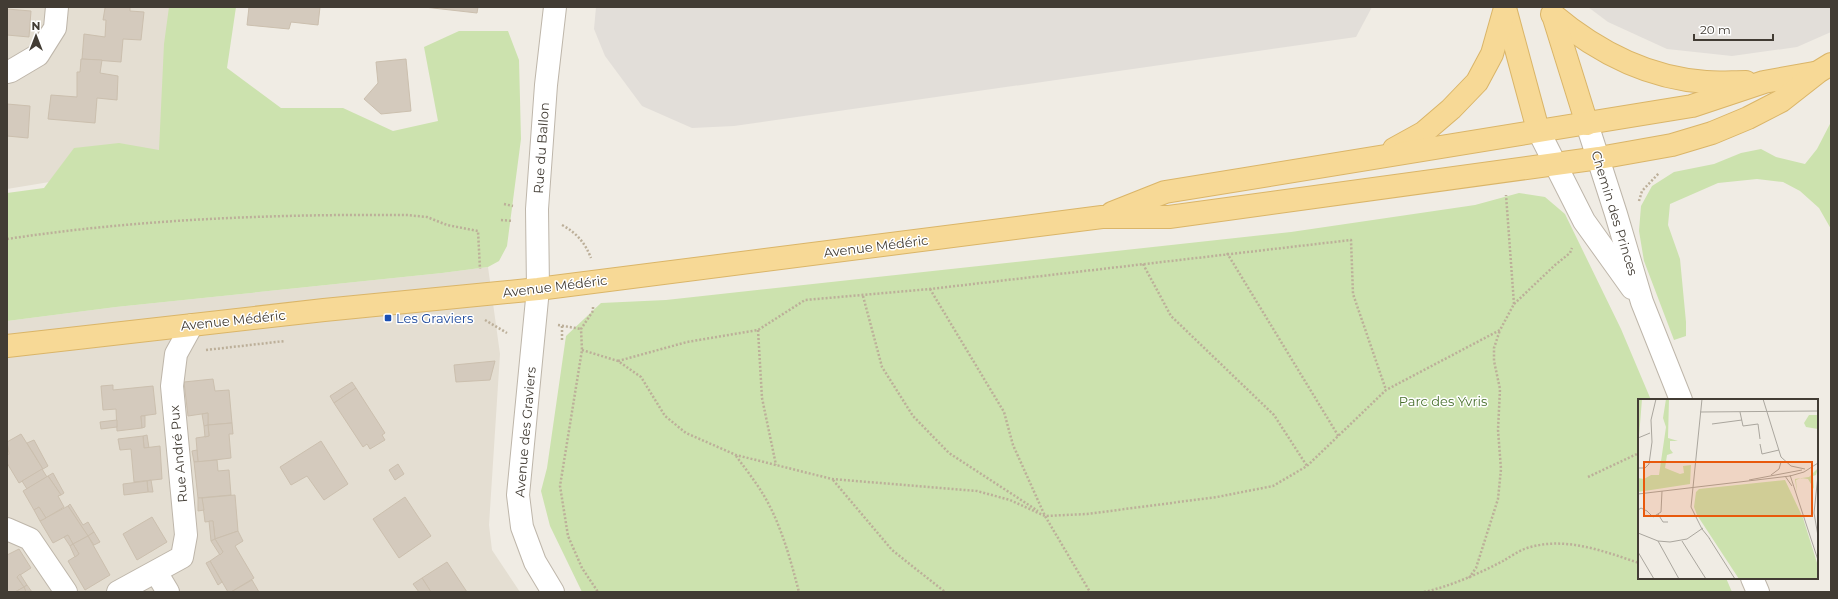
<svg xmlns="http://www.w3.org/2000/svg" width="1838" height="599" viewBox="0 0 1838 599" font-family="Montserrat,sans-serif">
<rect width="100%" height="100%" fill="#f0ece4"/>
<!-- residential -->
<g fill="#e4ded2">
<polygon points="7,7 203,7 195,158 7,189"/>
<polygon points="488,267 500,354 489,525 492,550 520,592 7,592 7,321 116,307 442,273"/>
</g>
<!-- industrial -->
<g fill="#e2ded9">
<polygon points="596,7 1372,7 1356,37 734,126 692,128 642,106 605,56 594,29"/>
<polygon points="1588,7 1831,7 1831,32 1797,47 1732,56 1667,49 1608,22"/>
</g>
<!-- green -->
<g fill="#cce2ae">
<polygon points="169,7 236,7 227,68 281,108 343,108 393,131 438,121 424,47 459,31 508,31 519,60 521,139 507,246 499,261 488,267 442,273 116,307 7,321 7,193 44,188 74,148 119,143 159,150 164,44"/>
<polygon points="1831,122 1831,229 1819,208 1800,191 1783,182 1757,179 1718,183 1670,204 1668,225 1680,259 1686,322 1686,336 1674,340 1644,261 1639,231 1641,206 1652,186 1674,172 1714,164 1741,153 1761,149 1776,157 1805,164 1817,149"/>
<polygon points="1519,193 1545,197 1565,214 1621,329 1651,400 1639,400 1639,578 1726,578 1732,592 582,592 550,526 541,491 547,468 566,336 601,303 666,300 1291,232 1475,205"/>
</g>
<!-- building -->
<g fill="#d4cabd" stroke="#cbbfae">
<polygon points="107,7 130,7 130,11 144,12 141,40 123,39 121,62 82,59 84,34 105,37 106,20 103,20 105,8"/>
<polygon points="249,7 320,7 318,25 291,22 289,29 247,25"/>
<polygon points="424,7 478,7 477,13"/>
<polygon points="7,9 31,11 29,37 7,35"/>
<polygon points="81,59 102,60 100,73 118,76 117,100 97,98 95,123 48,119 51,95 77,97 77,72 80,72"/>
<polygon points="406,59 411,111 381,114 364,99 378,83 376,62"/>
<polygon points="7,104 30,106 28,138 7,136"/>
<polygon points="495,361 490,380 456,382 454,365"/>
<polygon points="213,379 215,391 229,390 232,423 208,425 208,413 188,416 184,382"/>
<polygon points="352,382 356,388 334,403 330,396"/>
<polygon points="113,385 113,390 153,386 156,414 141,416 142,428 117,431 116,409 103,410 101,386"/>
<polygon points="356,388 385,433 382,435 385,440 370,449 367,444 363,447 334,403"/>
<polygon points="208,413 208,425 204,426 202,414"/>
<polygon points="141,416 145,416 145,427 142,428"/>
<polygon points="117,420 117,427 101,429 100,422"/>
<polygon points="232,423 233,434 229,434 231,458 198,462 196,438 209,436 208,425"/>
<polygon points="208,425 209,436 205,437 204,426"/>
<polygon points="21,434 43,469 19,483 7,463 7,455 9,454 7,442"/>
<polygon points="147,435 149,448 144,448 143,436"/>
<polygon points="143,436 144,448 160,446 162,479 134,482 131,449 120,450 118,439"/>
<polygon points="34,440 48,466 43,469 27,443"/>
<polygon points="321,441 348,484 324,500 307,476 291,485 280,467"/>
<polygon points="197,450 198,462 194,462 192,451"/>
<polygon points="217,460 218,471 229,470 231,495 198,498 194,462"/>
<polygon points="398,464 404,474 395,480 389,470"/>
<polygon points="42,469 47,477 27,489 22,481"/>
<polygon points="53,473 64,493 61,495 48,476"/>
<polygon points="48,476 61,495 58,496 64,507 46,518 39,507 34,510 23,491"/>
<polygon points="151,480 153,492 148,492 147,481"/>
<polygon points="147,481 148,492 124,495 123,484"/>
<polygon points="235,495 238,531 215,539 213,521 205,522 202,498"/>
<polygon points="405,497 431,536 399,558 373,519"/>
<polygon points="198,498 202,498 204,510 198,511"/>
<polygon points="70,504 83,525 88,522 94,532 88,536 68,506"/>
<polygon points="68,506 88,536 73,544 68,535 53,543 40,521"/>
<polygon points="39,507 46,518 40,521 34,510"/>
<polygon points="152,517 167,542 137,560 123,534"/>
<polygon points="209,521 213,521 215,539 211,541"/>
<polygon points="238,531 243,541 235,546 254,578 231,592 228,592 210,561 223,552 215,539"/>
<polygon points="94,532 100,542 94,545 88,536"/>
<polygon points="68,535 73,544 70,546 64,537"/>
<polygon points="88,536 110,575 85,590 68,561 79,554 73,544"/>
<polygon points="215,539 223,552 220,555 211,541"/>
<polygon points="73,544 79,554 75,557 70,546"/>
<polygon points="19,549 31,568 17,577 24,587 15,592 7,592 7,555"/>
<polygon points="210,561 222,582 218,585 206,563"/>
<polygon points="447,562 467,592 431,592 422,578"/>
<polygon points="20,574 27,585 24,587 17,577"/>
<polygon points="422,578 431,592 419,592 413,584"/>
<polygon points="252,580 259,592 231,592"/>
<polygon points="27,585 32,592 26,592 24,587"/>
<polygon points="24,587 26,592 15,592"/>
</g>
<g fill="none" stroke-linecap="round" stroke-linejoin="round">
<defs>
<g id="minor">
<polyline points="7,72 11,71 38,55 55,28 57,7"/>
<polyline points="1587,124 1616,214 1642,302 1681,400"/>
<polyline points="1538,130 1584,221 1632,288"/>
<polyline points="7,529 30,539 66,592"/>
<polyline points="156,572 168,592"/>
<polyline points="1752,578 1758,592"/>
<polyline points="118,592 182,557 186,535 172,386 176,354 192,325"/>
<polyline points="553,592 535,562 522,527 518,495 538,289 537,209 546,85 555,7"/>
</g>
<g id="major">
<polyline points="1505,8 1538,130"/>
<path d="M1552 14C1597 52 1647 78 1706 82 1719 83 1732 82 1746 82"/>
<polyline points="1553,15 1587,124"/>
<polyline points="1394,149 1423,133 1451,109 1477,82 1492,54 1505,8"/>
<polyline points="1112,213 1165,192 1692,106 1764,82 1814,73"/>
<polyline points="7,346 324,310 538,289 1102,217 1169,217 1599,158 1672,145 1712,133 1748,118 1781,101 1818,72 1831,64"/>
</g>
</defs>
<!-- minor casing -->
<use href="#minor" stroke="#beb6aa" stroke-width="24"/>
<!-- major casing -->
<use href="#major" stroke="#dab568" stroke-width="24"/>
<!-- path -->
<g stroke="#bcaf99" stroke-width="2.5" stroke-dasharray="2 2" stroke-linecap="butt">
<polyline points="1639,201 1642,191 1659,173"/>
<polyline points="504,204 513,206"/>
<polyline points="501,220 513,221"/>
<path d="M562 225C577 233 585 243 591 258"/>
<path d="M7 239C139 219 274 214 407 215L427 217 447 225 478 231 480 269"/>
<polyline points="1227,253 1339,437"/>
<polyline points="1143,264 1171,316 1274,415 1307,466"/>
<polyline points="930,289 1004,412 1013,445 1045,516 1090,592"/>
<polyline points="863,296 882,367 913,416 949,453 1038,511"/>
<polyline points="1514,304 1555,265 1570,253 1572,248"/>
<polyline points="593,307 593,311 581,329 582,350 560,486 568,536 582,568 598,592"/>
<polyline points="485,320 507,333"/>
<polyline points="558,325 581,329"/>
<polyline points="758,330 762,398 776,465"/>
<polyline points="562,340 562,326"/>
<polyline points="206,350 285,341"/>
<polyline points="582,350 618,361 641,377 665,416 686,433 736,455 832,479 977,491 1010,500 1045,516 1087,514 1217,497 1273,486 1307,466 1386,390 1500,330 1514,304 1506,195"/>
<polyline points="618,361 687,342 758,330 805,300 930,289 1351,240 1353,294 1386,390"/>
<path d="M736 456C745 468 755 481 763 494 781 524 790 558 799 592"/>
<polyline points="1588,477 1639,453"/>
<polyline points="833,480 892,550 945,592"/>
<polyline points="1469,578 1476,568 1498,499 1501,469 1498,430 1500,389 1494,361 1494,348 1500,330"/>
<path d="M1424 592C1451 586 1478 574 1503 561 1510 557 1518 551 1527 548 1565 536 1603 551 1639 563"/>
</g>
<!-- minor -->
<use href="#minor" stroke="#fff" stroke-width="22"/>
<!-- major -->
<use href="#major" stroke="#f7d996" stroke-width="22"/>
</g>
<!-- markers -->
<rect fill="#1a4fb4" stroke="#fff" stroke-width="1.5" x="384" y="314" width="8" height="8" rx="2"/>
<g text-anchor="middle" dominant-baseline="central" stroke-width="3" stroke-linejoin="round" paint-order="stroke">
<!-- street labels -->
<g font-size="13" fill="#423c34" stroke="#fff">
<text transform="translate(541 148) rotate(-86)">Rue du Ballon</text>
<text transform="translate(1615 213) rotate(73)">Chemin des Princes</text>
<text transform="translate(876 246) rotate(-7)">Avenue Médéric</text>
<text transform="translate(555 286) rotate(-7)">Avenue Médéric</text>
<text transform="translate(233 320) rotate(-6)">Avenue Médéric</text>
<text transform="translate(525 432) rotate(-85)">Avenue des Graviers</text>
<text transform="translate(178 454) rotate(-95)">Rue André Pux</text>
</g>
<!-- transit labels -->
<g font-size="13" fill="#164399" stroke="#fff" text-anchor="start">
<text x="396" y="318">Les Graviers</text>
</g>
<!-- park labels -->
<g font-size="13" fill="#476f2c" stroke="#fff">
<text x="1443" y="401">Parc des Yvris</text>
</g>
</g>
<!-- overview -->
<g transform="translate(1638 399)">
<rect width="180" height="180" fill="#f0ece4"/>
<path d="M4 0 1 38H0V1ZM28 0H31L30 39 40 42H32V50L35 54 29 56 27 69 42 75 46 74 45 67 53 66 52 85 0 93V79L6 80 13 76H21L28 28 25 19ZM171 16H180V30L168 28 166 24ZM180 69 178 76 175 77 176 90 170 80 163 79 158 81 159 94 157 80 171 78ZM147 81 165 119 180 167V180H101L59 116 56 108 58 93 61 90Z" fill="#cce2ae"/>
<path fill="none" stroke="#aaa69e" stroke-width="1" d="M64 0 53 108 64 130 72 140M125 0 143 58 153 67 167 70M62 13 180 12M102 13 105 27 120 25 122 40M74 25 104 21M0 39 12 34M122 45 124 55 141 51M0 69H7L11 65 14 43 13 21 18 0M133 76 141 70 143 63M152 76 180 161M180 76 176 114 180 137M147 77 154 87M111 81 164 71M0 95 152 77 166 73 180 64M0 111 3 109 9 112 15 118 23 113 24 92M20 115 25 123H30M0 134 20 142 32 143 49 140 65 129M71 139 97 180M20 142 41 180M44 142 68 180M0 153 16 180"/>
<path fill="#e8590c" fill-opacity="0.15" stroke="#e8590c" stroke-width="2" d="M6 63H174V117H6Z"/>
<rect width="180" height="180" fill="none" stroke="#423c34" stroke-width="2"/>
</g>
<!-- border -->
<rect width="1838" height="599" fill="none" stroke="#423c34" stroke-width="16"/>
<!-- north arrow -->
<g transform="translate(36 36)" stroke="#ffffff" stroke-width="3" paint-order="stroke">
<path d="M0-3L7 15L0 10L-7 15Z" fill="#423c34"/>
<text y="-6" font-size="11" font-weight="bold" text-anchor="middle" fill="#423c34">N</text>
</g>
<!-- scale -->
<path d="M1694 34v6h79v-6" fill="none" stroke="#423c34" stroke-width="2"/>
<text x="1700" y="34" font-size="12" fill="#423c34" stroke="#ffffff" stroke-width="3" paint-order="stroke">20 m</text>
</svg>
